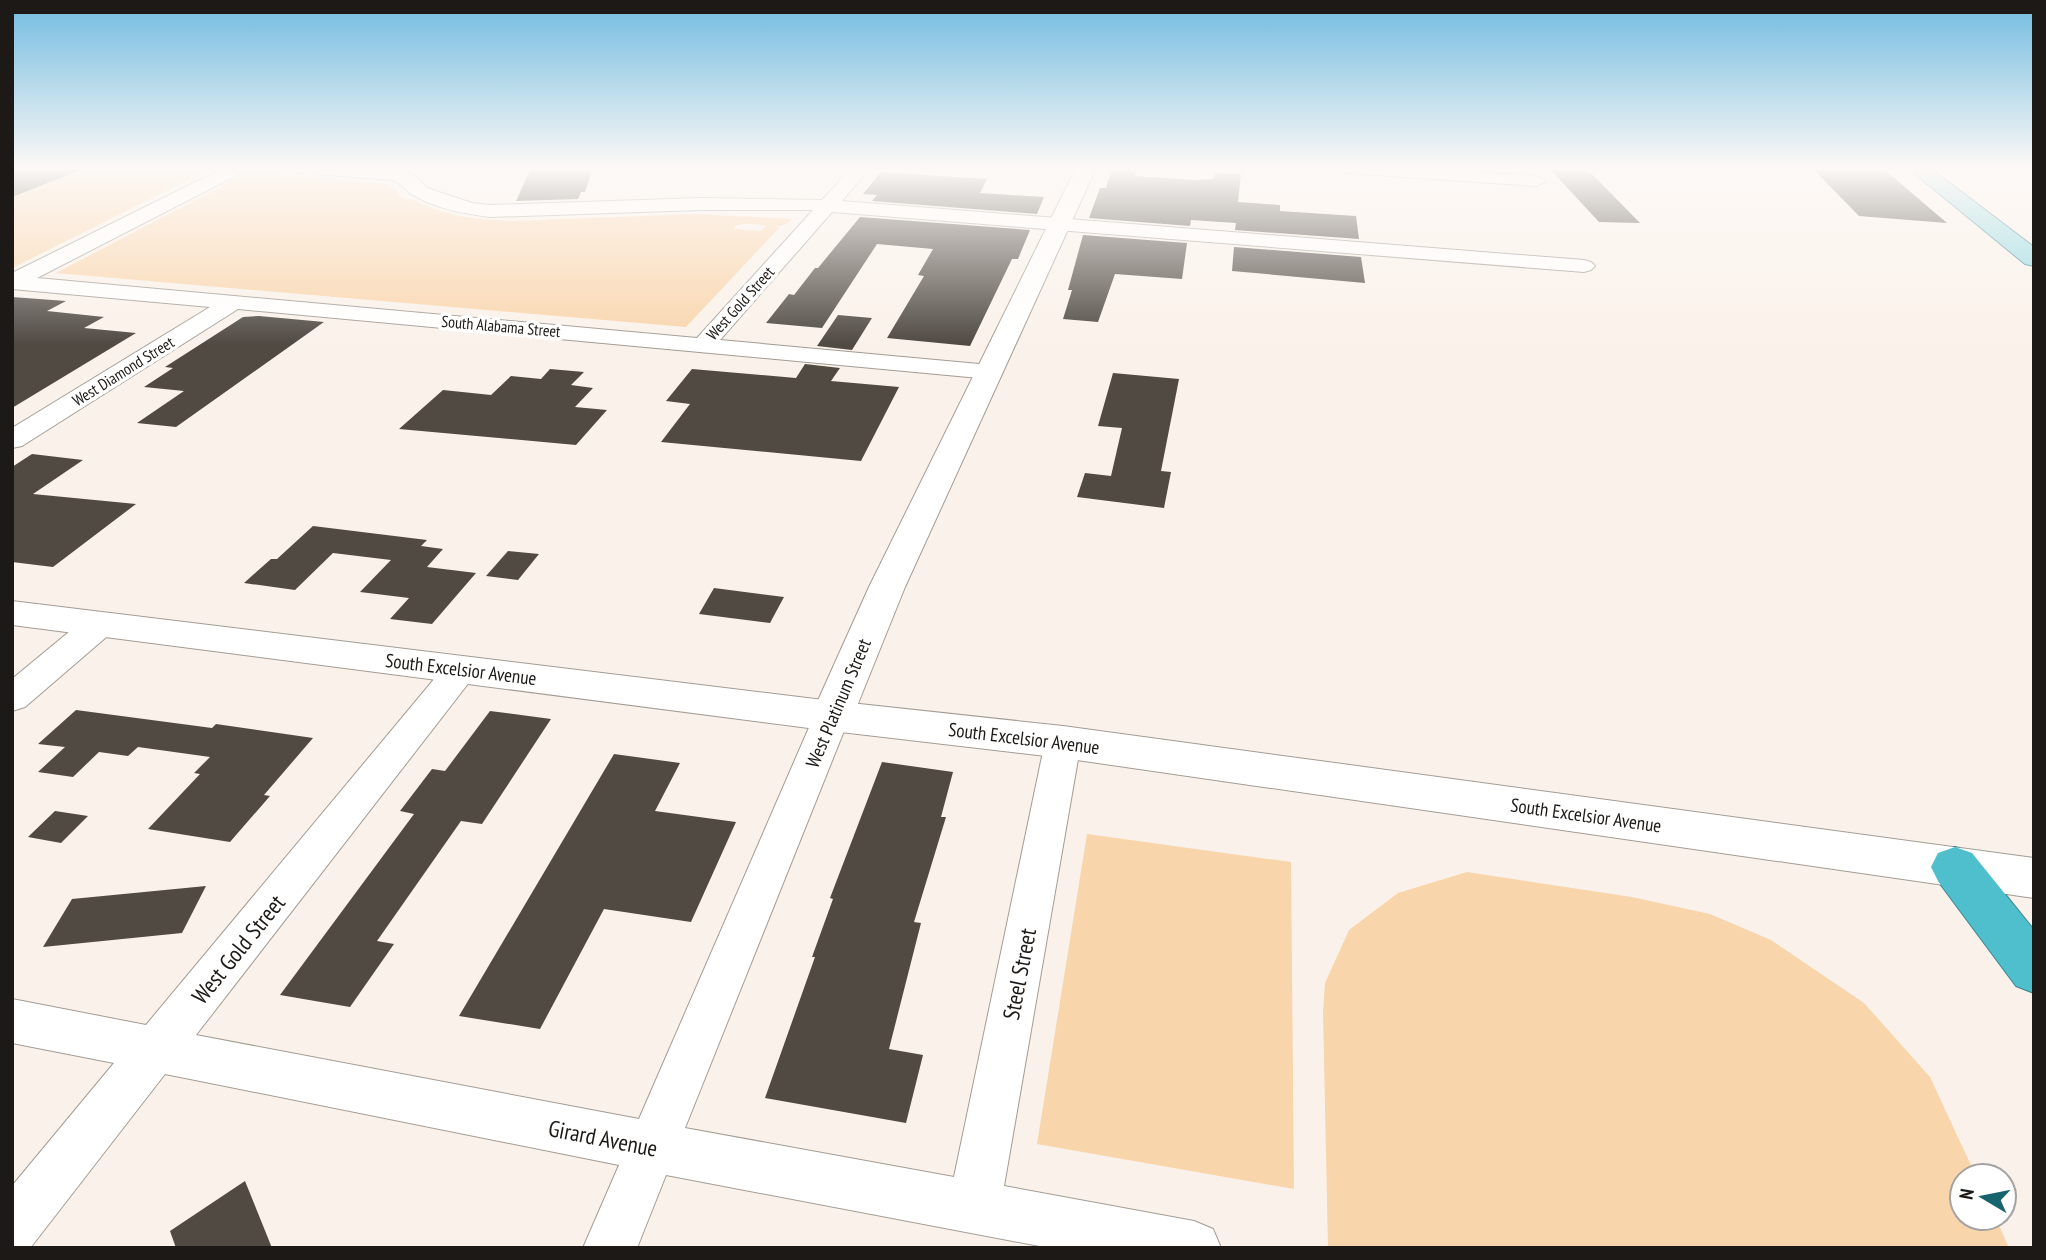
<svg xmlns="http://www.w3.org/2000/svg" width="2046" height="1260" viewBox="0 0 2046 1260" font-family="'PT Sans Narrow',sans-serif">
<rect width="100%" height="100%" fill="#faf2ea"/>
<!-- green -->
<g fill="#f9d5ac">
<polygon points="12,168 167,168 208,170 12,268"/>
<path d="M249 172 387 184 392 186 401 197C418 200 430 209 447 213 468 219 491 220 512 221L695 214 792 219C780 235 751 218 735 226L734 229 760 231 767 226 780 227 686 327 56 273Z"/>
<polygon points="1087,834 1291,862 1294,1189 1037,1144"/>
<polygon points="1467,872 1632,897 1710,914 1771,940 1864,1003 1930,1077 1976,1176 1962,1176 1962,1218 1996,1218 2009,1248 1328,1248 1323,1012 1325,983 1349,930 1398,893"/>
</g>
<!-- building -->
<g fill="#504a43">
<polygon points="12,168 82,168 83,169 12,197"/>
<polygon points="531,168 593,168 585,192 581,192 578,199 516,201"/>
<polygon points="1112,168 1137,168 1135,176 1194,180 1214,179 1215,173 1241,174 1238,202 1280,205 1280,211 1356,216 1359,239 1235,230 1236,223 1191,220 1190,226 1089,218 1100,188 1106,188"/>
<polygon points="1549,168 1586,168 1640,223 1599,222"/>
<polygon points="1812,168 1886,171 1947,223 1859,216"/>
<polygon points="881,172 987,179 980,193 1044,197 1037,214 872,201 877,195 863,194"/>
<polygon points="860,217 1030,230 1018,259 1012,259 970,346 887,338 924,276 918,275 933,249 877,244 822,328 766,323 789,294 794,295 815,268 818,268"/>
<polygon points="1083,235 1187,243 1182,279 1115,274 1098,322 1063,319 1072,290 1068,290"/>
<polygon points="1234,247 1361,257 1365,283 1232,271"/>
<polygon points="12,297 66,301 47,311 104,317 84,328 136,333 12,408"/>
<polygon points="838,315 872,318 852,350 817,346"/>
<polygon points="259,316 324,322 176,427 137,423 184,391 144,387 173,368 165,367 243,317"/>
<polygon points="805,364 840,368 831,381 899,387 861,461 661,442 690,404 666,401 692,369 796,378"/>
<polygon points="550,369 584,372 571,385 593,388 575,407 607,410 576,445 399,429 443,390 491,395 511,376 541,379"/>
<polygon points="1113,373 1179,379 1161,471 1171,472 1164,508 1077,497 1085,473 1111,476 1122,428 1098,426"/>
<polygon points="32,454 83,460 33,494 136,504 53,567 12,562 12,467"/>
<polygon points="313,526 427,540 421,546 443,549 427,567 476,573 432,624 390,619 409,598 360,592 391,560 333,553 295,590 244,583 271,559 277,559"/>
<polygon points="508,551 539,554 518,580 486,576"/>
<polygon points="714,588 784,597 770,623 699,614"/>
<polygon points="76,710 212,728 216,724 313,738 264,795 270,796 230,842 148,829 200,774 194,773 210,757 138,747 128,756 99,752 73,777 38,772 65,747 38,744"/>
<polygon points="490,711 551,719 482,824 461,821 377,941 394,944 350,1007 280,995 414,814 400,811 432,769 445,771"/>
<polygon points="614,754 680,763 655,811 736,822 691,922 604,909 540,1029 459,1016"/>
<polygon points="882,762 953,772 941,817 946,817 914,922 921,923 889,1049 923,1055 906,1123 765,1098 815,957 812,957 833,899 830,898"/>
<polygon points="55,811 88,816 61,843 28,837"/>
<polygon points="206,886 182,933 43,947 72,899"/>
<polygon points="245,1181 272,1248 176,1248 170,1231"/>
</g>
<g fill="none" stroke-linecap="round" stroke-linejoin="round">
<defs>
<g id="minor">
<path d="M224 168H246L243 172 37 278 697 338 813 210H700L490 217C466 214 436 209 415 196 406 192 403 184 393 180L303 173 297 172 294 168 396 170 415 176 427 188 472 203 490 205 700 198 822 200 852 168H870L842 201 1584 260 1591 262 1595 266 1591 270 1584 272 832 212 720 340 990 365 999 367 1002 372 999 377 990 379 238 309 22 446 12 448V428L210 307 12 289V273Z"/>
<polygon points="1337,168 1419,168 1537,176 1546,181 1537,186 1346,173"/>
<polygon points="99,614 111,617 116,625 111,633 25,707 12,711 12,679 87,617"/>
<polygon points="462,656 474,660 479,668 474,676 196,1035 639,1119 814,716 819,707 832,703 845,707 850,716 685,1128 954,1177 1045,742 1050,732 1063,728 1076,732 1081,742 1004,1186 1194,1221 1213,1229 1221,1248 1050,1248 666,1175 637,1248 583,1248 619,1165 165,1074 31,1247 12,1248 12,1186 114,1063 12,1043 12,999 146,1025 450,660"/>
</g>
<polygon id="tertiary" points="1076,168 1096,168 905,587 853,716 847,727 832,731 817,727 811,716 869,587"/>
<polygon id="secondary" points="12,601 832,701 1063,726 2034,858 2034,898 1063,758 832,731 12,625"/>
<polygon id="primary" points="1908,168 1930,168 2034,247 2034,266 2025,264"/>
<polygon id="motorway" points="1955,847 1972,853 2034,930 2034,993 2016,986 1938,881 1931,867 1938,853"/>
</defs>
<!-- minor casing -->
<use href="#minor" stroke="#a39c94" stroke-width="2"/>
<!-- tertiary casing -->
<use href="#tertiary" stroke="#a39c94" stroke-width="2"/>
<!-- secondary casing -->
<use href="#secondary" stroke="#a39c94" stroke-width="2"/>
<!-- primary casing -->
<use href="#primary" stroke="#3d858e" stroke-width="2"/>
<!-- motorway casing -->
<use href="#motorway" stroke="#3d858e" stroke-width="2"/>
<!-- minor -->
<use href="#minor" fill="#fff" fill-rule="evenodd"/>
<!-- tertiary -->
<use href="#tertiary" fill="#fff" fill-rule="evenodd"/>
<!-- secondary -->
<use href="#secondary" fill="#fff" fill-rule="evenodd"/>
<!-- primary -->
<use href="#primary" fill="#95d9e2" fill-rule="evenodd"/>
<!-- motorway -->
<use href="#motorway" fill="#4fbfce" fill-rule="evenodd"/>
</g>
<!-- sky -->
<linearGradient id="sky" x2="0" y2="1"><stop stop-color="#71bbe0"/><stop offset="0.49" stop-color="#fdf9f6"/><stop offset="1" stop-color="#fdf9f6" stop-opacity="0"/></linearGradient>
<rect width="2046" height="344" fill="url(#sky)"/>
<g text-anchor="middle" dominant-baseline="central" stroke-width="7" stroke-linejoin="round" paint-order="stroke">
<!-- far-street labels -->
<g font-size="16" fill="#1c1916" stroke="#fff">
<text transform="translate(740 303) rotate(-48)">West Gold Street</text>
<text transform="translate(501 326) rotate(5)">South Alabama Street</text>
<text transform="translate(123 371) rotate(-32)">West Diamond Street</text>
</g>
<!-- street labels -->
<g font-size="19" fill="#1c1916" stroke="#fff">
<text transform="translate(461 669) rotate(7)">South Excelsior Avenue</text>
<text transform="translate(838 703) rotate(-67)">West Platinum Street</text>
<text transform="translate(1024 738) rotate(7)">South Excelsior Avenue</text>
<text transform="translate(1586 815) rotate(8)">South Excelsior Avenue</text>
</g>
<!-- near-street labels -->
<g font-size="23" fill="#1c1916" stroke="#fff">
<text transform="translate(238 949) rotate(-51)">West Gold Street</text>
<text transform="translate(1019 974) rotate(-79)">Steel Street</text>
<text transform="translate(603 1138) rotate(11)">Girard Avenue</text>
</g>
</g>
<!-- border -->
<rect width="2046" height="1260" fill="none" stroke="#1c1916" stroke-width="28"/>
<!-- north arrow -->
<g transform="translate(1983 1197) rotate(280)"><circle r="33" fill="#ffffff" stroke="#a4a3a2" stroke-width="2"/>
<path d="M0-5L12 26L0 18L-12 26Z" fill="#18646e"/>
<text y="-10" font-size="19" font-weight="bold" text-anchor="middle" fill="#1c1916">N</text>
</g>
</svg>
